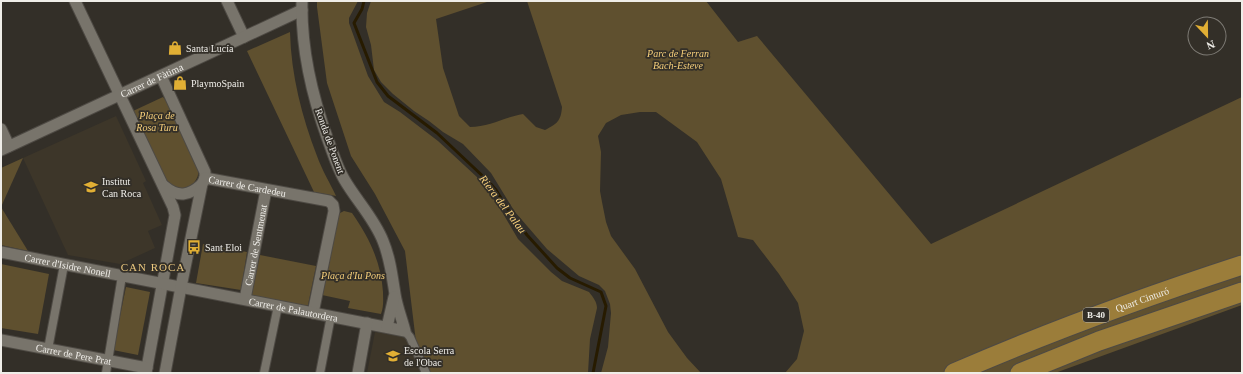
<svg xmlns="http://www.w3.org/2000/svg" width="1243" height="374" viewBox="0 0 1243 374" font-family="'Times New Roman',serif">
<rect width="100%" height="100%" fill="#332f28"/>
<!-- built -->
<g fill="#3d3629">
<polygon points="116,116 146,181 143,183 162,225 148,231 155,248 120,264 68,255 23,158"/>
<polygon points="375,332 409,338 423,373 367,373"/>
</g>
<!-- green -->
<g fill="#5f502f">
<path d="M317 1H358L349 18V23L368 76 384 102 400 112 438 141 478 178 498 205 518 239 551 272 562 281 589 292C593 297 597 302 597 308L590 339 588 373H430L416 342 405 251 375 194 351 156 327 83 317 7Z"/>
<path d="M371 1H490L436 19 443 68 459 116 470 127C489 127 505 117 523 114L536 127 545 130C557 124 561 121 562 107L527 1H706L738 42 757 36 931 244 1242 97V305L1055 373H785L797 359 804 331 798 303 779 274 753 240 738 237 721 179 697 142 656 112H640L621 115 606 123 598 136 601 152 600 191 602 202 606 222 611 236 635 269 668 332 687 358 701 373H601L608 347 611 313 610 304 605 291 599 285 579 276 547 249 515 212 491 173 463 144 443 132 429 121 414 111 393 94 381 82 374 70 371 45 366 27 367 13Z"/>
<path d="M290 32C291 75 302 117 317 156 322 170 330 183 336 196L314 192 247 51Z"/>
<path d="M163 97 167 102 199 169C198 181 193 185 183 190L168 185 133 111Z"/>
<polygon points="23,158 1,207 1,168"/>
<polygon points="1,207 28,251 1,245"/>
<path d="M344 211 352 213C369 237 381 262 383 292 383 299 384 306 381 314L348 308 350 301 322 295 338 214Z"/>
<polygon points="203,244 247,252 241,290 196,283"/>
<polygon points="260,255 316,266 308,305 305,307 253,297 251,294"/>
<polygon points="1,264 49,274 38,334 1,328"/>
<polygon points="126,287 150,292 138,355 113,350"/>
</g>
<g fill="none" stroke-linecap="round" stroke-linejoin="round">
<!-- stream -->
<polyline stroke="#271b00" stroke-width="3" points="364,1 362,9 354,23 377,82 388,96 437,133 489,182 496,190 507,208 527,235 557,268 570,278 601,292 606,306 593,373"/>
<defs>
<g id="pedestrian">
<polyline points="405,331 410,337 426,373"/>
<polyline points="48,349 64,265"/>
<polyline points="106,373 122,276"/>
<polyline points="264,373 278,306"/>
<polyline points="320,373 331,316"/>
</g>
<g id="minor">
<polyline points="75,1 173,207 175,215 146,373"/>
<polyline points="227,1 244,37"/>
<polyline points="161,76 205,172 205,178"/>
<polyline points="1,129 9,146"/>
<path id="s1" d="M1 150 302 10"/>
<path id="s2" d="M205 178 329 201 333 205 334 211 313 313"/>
<path d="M164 186C178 198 189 196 202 184"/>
<path id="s3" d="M1 252 405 331C402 319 397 307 395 294 392 275 390 258 383 241 374 218 356 200 344 179 337 167 333 153 328 140 312 96 301 48 302 1"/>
<path id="s4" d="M245 299 266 190"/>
<polyline points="387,327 394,297"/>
<path id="s5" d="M1 340 147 368"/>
<polyline points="165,373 181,287 202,184 205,178"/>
<polyline points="358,373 367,323"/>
</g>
<g id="motorway">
<path id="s6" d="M954 373C1048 332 1144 297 1242 265"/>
<polyline points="1020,373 1099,341 1242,292"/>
</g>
</defs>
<!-- pedestrian casing -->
<use href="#pedestrian" stroke="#4e4a44" stroke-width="10"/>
<!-- minor casing -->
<use href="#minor" stroke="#4e4a44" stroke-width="13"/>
<!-- motorway casing -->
<use href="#motorway" stroke="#4e4a44" stroke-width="21"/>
<!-- pedestrian -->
<use href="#pedestrian" stroke="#78746b" stroke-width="8"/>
<!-- minor -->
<use href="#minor" stroke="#78746b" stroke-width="11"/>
<!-- motorway -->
<use href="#motorway" stroke="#9b7d3a" stroke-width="19"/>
</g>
<!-- icons -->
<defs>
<symbol id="shop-bare" viewBox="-9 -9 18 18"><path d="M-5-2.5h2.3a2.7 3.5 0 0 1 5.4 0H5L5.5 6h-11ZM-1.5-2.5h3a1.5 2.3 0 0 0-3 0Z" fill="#e1af34" stroke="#332f28" stroke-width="2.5" paint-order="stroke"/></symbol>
<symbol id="school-bare" viewBox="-9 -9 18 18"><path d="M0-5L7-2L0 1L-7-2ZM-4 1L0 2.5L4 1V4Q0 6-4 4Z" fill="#e1af34" stroke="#332f28" stroke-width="2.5" paint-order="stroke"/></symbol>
<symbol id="bus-bare" viewBox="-9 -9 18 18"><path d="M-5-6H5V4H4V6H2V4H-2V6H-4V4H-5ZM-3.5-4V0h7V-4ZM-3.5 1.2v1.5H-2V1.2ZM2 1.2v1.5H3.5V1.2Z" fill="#e1af34" stroke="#332f28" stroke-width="2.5" paint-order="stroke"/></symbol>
</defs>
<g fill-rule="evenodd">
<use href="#shop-bare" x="165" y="38" width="20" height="20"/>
<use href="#shop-bare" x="170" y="73" width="20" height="20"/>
<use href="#school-bare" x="81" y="177" width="20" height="20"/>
<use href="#bus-bare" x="184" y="237" width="20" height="20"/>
<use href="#school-bare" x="383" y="346" width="20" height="20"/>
</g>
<g text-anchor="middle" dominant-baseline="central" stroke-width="3.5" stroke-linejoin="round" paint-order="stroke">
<!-- shield labels -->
<rect fill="#332f28" stroke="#b7b4ae" stroke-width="1" x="1083" y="308" width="26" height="14" rx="3"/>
<g font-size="9" font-weight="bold" fill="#efede8">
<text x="1096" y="315">B-40</text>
</g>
<!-- poi labels -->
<g font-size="10" fill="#efede8" stroke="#332f28" text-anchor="start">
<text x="186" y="48">Santa Lucía</text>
<text x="191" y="83">PlaymoSpain</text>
<text x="102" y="181">Institut<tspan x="102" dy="12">Can Roca</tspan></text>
<text x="205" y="247">Sant Eloi</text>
<text x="404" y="350">Escola Serra<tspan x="404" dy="12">de l'Obac</tspan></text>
</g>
<!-- park labels -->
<g font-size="10" font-style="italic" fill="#f6cf7a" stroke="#332f28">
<text x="678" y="53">Parc de Ferran<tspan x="678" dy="12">Bach-Esteve</tspan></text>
<text x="157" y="115">Plaça de<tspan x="157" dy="12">Rosa Turu</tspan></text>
<text x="353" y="275">Plaça d'Iu Pons</text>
</g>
<!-- street labels -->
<g font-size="10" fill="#efede8" stroke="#332f28">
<text stroke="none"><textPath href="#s1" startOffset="166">Carrer de Fàtima</textPath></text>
<text transform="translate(330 141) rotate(70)">Ronda de Ponent</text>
<text stroke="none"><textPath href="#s2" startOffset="43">Carrer de Cardedeu</textPath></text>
<text stroke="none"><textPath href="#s4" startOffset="55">Carrer de Sentmenat</textPath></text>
<text stroke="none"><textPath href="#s3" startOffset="68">Carrer d'Isidre Nonell</textPath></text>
<text stroke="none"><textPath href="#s6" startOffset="202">Quart Cinturó</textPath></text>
<text stroke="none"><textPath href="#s3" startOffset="298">Carrer de Palautordera</textPath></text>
<text stroke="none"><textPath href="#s5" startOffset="74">Carrer de Pere Prat</textPath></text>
</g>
<!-- water labels -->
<g font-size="11" font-style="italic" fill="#f9d17c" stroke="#332f28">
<text transform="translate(503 204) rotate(53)">Riera del Palau</text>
</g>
<!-- neighbourhood labels -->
<g font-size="11" letter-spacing="1" fill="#eac77e" stroke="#332f28">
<text x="153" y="267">CAN ROCA</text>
</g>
</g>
<!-- border -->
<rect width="1243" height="374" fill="none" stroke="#efede8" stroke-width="4"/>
<!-- north arrow -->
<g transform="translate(1207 36) rotate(158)"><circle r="19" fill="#332f28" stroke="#7e7b75"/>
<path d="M0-3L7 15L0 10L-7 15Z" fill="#e1af34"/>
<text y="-6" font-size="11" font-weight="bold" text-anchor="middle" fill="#efede8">N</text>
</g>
</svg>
